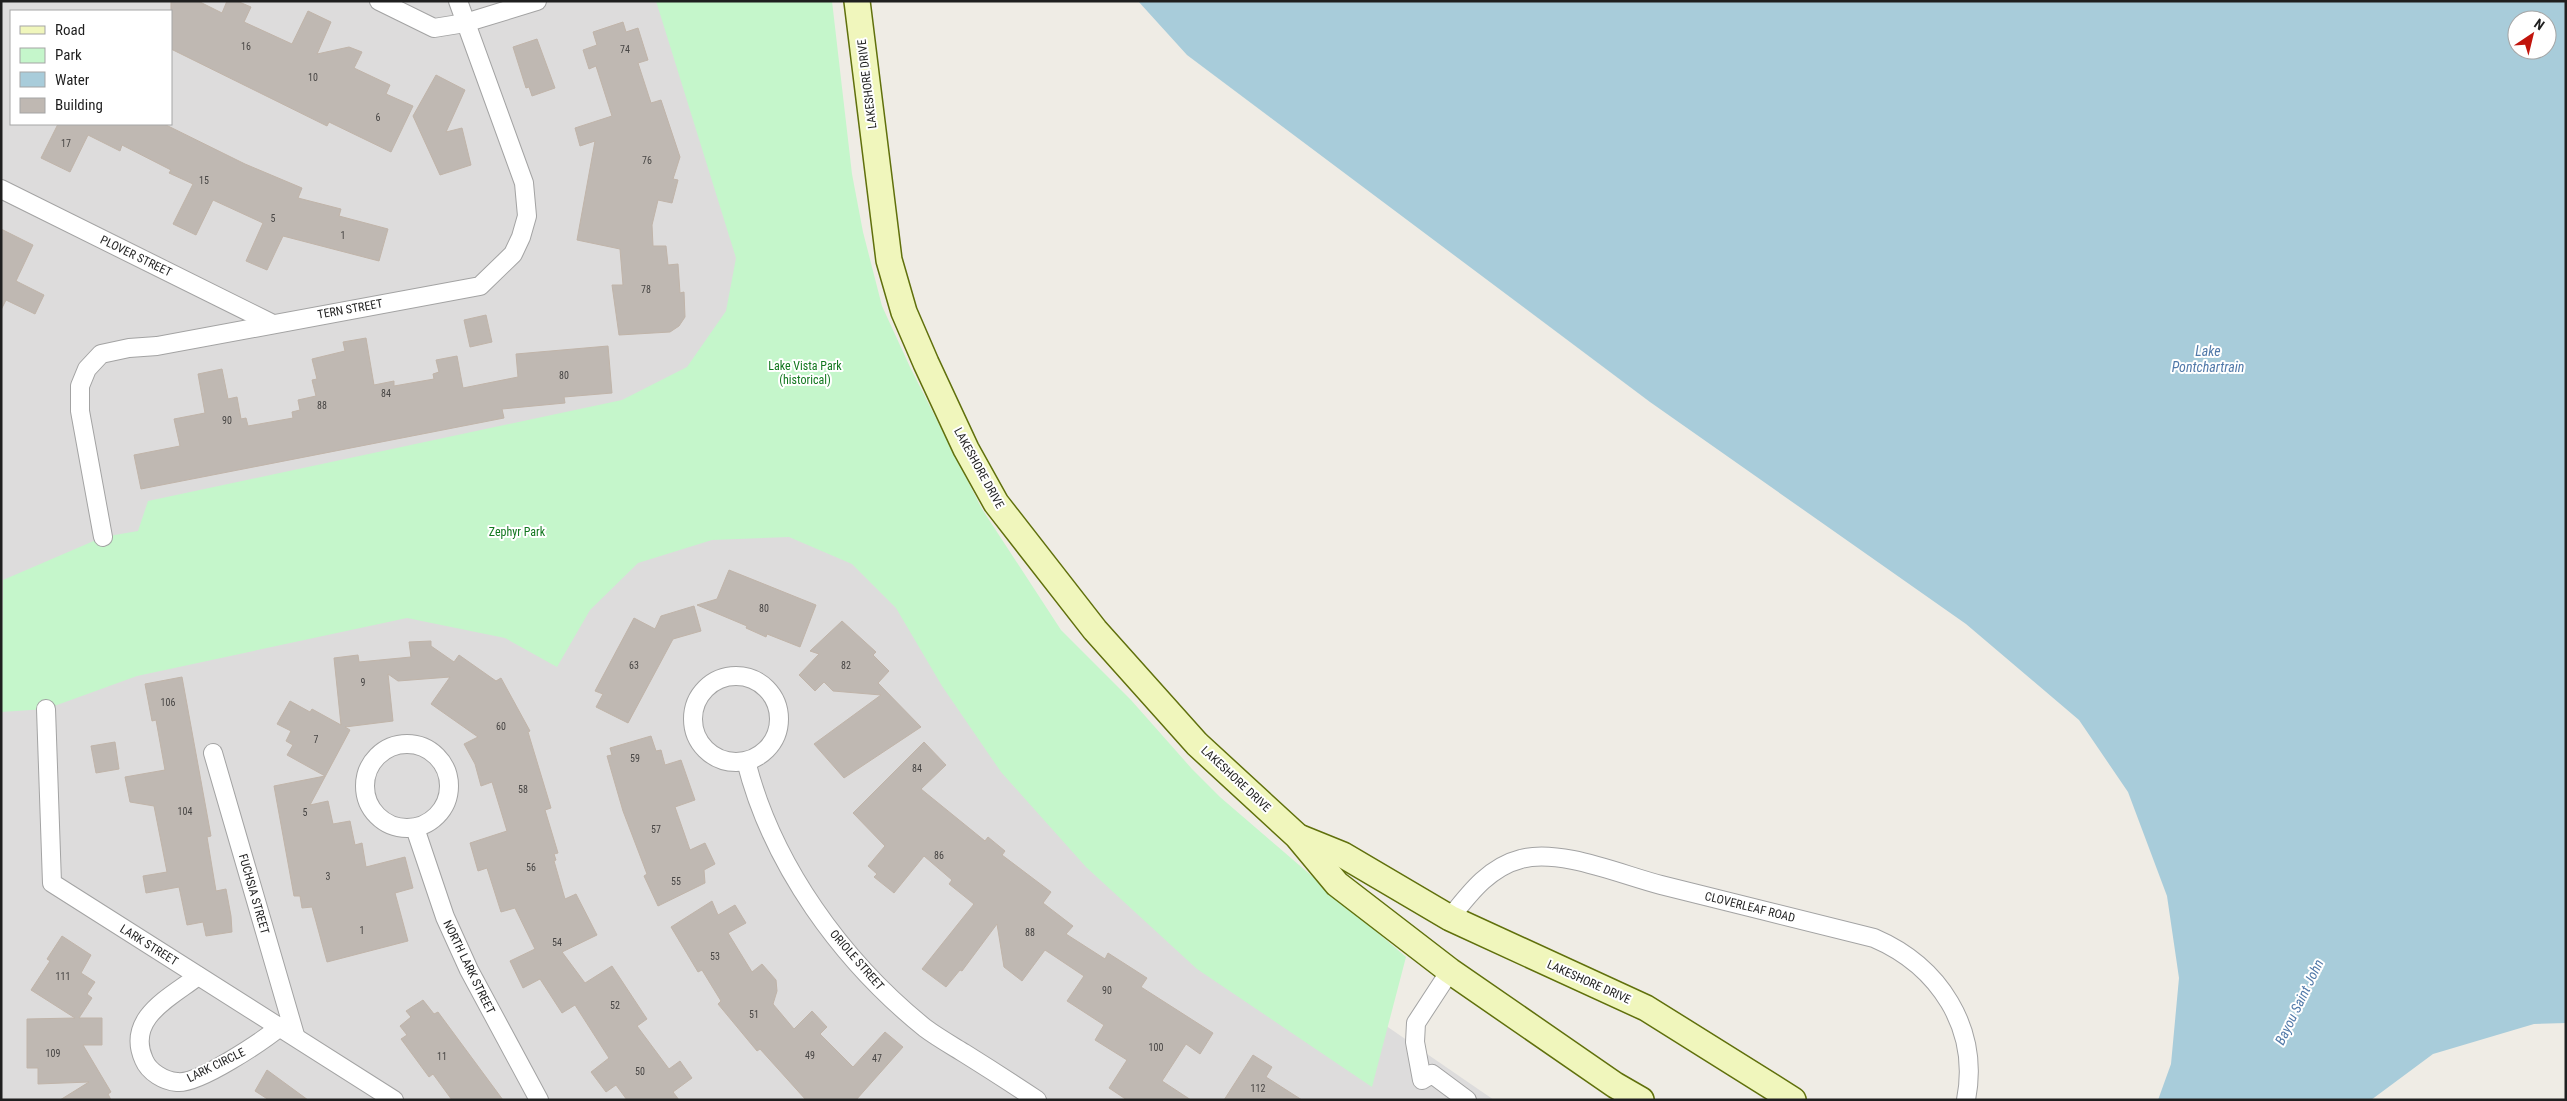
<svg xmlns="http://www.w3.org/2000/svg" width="2567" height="1101" viewBox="0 0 2567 1101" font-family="'Roboto Condensed',sans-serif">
<rect width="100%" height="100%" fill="#efece5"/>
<!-- residential -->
<path fill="#dddcdc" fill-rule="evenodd" d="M1 1H681L1059 801 1494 1100H1ZM11 11H171V124H11Z"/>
<!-- park -->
<polygon fill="#c5f6cb" points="656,1 832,1 852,174 863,232 882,306 910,367 982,509 1061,630 1131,700 1192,769 1220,797 1406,957 1372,1087 1197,969 1086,867 1001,772 942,686 896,608 852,564 789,537 712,540 638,563 590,610 557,667 505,638 407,618 137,676 46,709 1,712 3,580 103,537 138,531 148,501 622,400 687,367 726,311 736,258"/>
<!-- water -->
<path fill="#a8ccda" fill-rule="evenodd" d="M1138 1H2566V1023L2534 1024 2433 1054 2371 1100H2158L2171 1064 2179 978 2167 896 2128 792 2079 720 1966 624 1650 402 1187 55ZM2517 20H2547V50H2517Z"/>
<!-- building -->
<g fill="#bfb8b2" stroke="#c0b4a9">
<polygon points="171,1 198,1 222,13 227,1 237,1 251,7 244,22 292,44 308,11 331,22 317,54 349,47 362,52 354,68 390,85 386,94 413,106 391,152 329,122 327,126 171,49"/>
<polygon points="623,22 626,32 638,28 648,60 638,63 651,103 661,100 680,157 673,179 678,180 672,203 658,200 652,225 653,246 666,246 668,265 678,264 680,293 684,292 685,317 679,326 670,332 619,335 612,285 623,285 620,249 577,240 595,141 580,146 575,128 612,116 596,66 589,69 583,50 597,45 593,32"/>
<polygon points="537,39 555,88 532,96 529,87 526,88 513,47"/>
<polygon points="436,75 465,90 446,132 462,128 471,165 440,175 413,116"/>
<polygon points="58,124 164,124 245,164 302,188 298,198 341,209 339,216 388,229 379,261 283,236 267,270 246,261 263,223 213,200 196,235 173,224 193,184 169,173 171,170 122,145 120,151 88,135 70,172 41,158"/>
<polygon points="1,229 33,245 16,281 44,295 35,314 6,300 1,310"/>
<polygon points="486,315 492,342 470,347 464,320"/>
<polygon points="366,338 374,385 394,381 394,386 434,379 433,374 439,372 436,360 457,356 463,388 518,377 516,354 608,346 612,393 564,397 565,403 502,409 504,418 141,489 134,455 180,446 174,419 205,413 198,374 222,369 228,399 237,397 241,419 246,418 248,426 293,418 292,412 300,410 298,400 316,396 312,380 317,379 312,359 345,351 343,342"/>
<polygon points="729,570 816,605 800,647 767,634 766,637 746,628 747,626 697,605 717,599"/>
<polygon points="694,606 701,631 673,639 628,723 596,707 603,694 595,691 634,618 655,629 661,616"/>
<polygon points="842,621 876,652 873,655 889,671 878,683 921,727 844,778 814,744 881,695 833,691 824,682 815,691 799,675 819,654 810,651"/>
<polygon points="431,641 431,646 454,662 459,655 496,681 501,678 530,731 528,732 551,808 545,810 558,853 554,854 556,860 554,861 565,899 576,894 597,935 562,952 585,983 612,966 647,1019 637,1026 669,1069 680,1061 692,1078 673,1092 679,1100 627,1100 616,1085 606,1092 591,1072 609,1058 575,1005 562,1013 540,979 523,988 510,961 535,949 515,908 501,912 487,868 478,871 470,843 507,831 492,782 481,786 475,764 464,744 478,737 431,704 450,677 398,681 388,674 393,721 345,727 350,730 310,805 328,801 333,824 350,821 355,845 362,843 366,867 405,857 413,888 395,893 408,941 327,962 312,907 302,908 300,896 294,896 274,786 325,776 287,755 293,745 286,741 291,731 277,724 290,701 310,712 312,709 341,725 334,658 358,655 359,662 411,657 409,642"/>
<polygon points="182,677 211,836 207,837 216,891 226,889 231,916 232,932 206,936 203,922 187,925 179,887 146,893 143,876 167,872 154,806 130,802 125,777 165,770 156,720 152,721 145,684"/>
<polygon points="651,736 656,751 661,750 665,765 681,760 695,800 675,807 690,850 705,843 715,864 704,870 705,883 658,906 644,876 647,874 623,811 607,756 612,755 610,748"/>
<polygon points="115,742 119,769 96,773 91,746"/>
<polygon points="924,742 946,765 921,789 985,841 988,837 1005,851 1002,855 1051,892 1043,903 1073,926 1066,934 1105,959 1108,953 1147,978 1141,987 1213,1033 1200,1054 1186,1044 1162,1081 1191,1100 1127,1100 1109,1088 1127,1060 1095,1040 1104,1025 1067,1001 1084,976 1045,950 1022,981 1004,967 997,924 962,971 960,970 946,987 922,969 974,904 949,884 952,880 924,856 894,893 874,877 877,874 868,866 885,846 853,813"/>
<polygon points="712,901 718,915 735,905 746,923 728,933 752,972 762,964 776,980 777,991 773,1004 794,1029 812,1011 827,1027 820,1034 853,1067 885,1032 903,1047 856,1100 806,1100 760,1049 757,1051 718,1004 721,1001 702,970 698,972 671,927"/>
<polygon points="62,936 91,955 81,973 95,982 87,994 92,998 79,1018 102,1018 102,1045 83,1045 111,1092 108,1094 111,1100 60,1100 89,1082 38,1084 38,1068 27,1068 27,1019 75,1018 31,990 50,961 47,959"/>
<polygon points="423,1000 434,1014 438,1012 503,1100 452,1100 433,1074 429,1077 401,1039 407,1035 400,1026 411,1017 406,1011"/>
<polygon points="1253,1055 1272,1067 1266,1077 1302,1100 1224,1100"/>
<polygon points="267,1070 308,1100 269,1100 255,1091"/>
</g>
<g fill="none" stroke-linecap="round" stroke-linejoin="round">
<defs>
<g id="street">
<polyline points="379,1 434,28 465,23 537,1"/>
<polyline points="1,189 271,323"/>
<polyline points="103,537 80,411 80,386 87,369 101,354 129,348 157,346 480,286 513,254 521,237 527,216 524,183 458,1"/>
<circle cx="736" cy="719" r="43"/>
<polyline points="46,709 52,883 394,1100"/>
<circle cx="407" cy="786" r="42"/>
<polyline points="213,753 295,1035"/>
<path d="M746 761C772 865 842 961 925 1028 937 1037 951 1045 964 1053 988 1068 1013 1084 1037 1100"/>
<polyline points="415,828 445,917 469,970 539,1100"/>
<path d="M1450 918C1469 894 1489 867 1521 859 1559 848 1622 875 1661 885 1732 903 1803 920 1874 938 1939 966 1980 1028 1966 1100"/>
<polyline points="1450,971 1416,1023 1415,1042 1422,1080 1432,1074 1467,1100"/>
<path d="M198 976C171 997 125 1018 144 1060 149 1072 164 1081 177 1082 198 1085 264 1040 281 1026"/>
</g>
<g id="secondary">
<polyline points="857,1 889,260 904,312 926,363 966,449 996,503 1095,630 1197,744 1297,836 1337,884 1450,971 1615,1085 1641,1100"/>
<polyline points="1301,838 1343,855 1450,918 1646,1008 1793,1100"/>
</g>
</defs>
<!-- street casing -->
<use href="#street" stroke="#a3a3a3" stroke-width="20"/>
<!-- secondary casing -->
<use href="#secondary" stroke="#60700c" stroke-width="28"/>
<!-- street -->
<use href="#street" stroke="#fff" stroke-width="18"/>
<!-- secondary -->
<use href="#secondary" stroke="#f0f6bc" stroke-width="25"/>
</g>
<g text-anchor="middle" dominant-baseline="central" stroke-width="4" stroke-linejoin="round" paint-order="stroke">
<!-- number labels -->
<g font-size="10" fill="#474544">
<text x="246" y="46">16</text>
<text x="625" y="49">74</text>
<text x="313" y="77">10</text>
<text x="378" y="117">6</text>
<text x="66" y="143">17</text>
<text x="647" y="160">76</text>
<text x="204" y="180">15</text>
<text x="273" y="218">5</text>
<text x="343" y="235">1</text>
<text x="646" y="289">78</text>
<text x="564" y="375">80</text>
<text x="386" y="393">84</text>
<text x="322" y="405">88</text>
<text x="227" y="420">90</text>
<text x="764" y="608">80</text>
<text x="634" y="665">63</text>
<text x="846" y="665">82</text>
<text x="363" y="682">9</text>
<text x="168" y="702">106</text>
<text x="501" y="726">60</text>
<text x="316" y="739">7</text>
<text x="635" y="758">59</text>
<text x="917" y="768">84</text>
<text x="523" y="789">58</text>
<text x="185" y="811">104</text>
<text x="305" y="812">5</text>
<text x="656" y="829">57</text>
<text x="939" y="855">86</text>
<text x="531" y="867">56</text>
<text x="328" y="876">3</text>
<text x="676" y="881">55</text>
<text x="362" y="930">1</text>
<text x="1030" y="932">88</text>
<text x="557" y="942">54</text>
<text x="715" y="956">53</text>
<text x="63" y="976">111</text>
<text x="1107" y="990">90</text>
<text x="615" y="1005">52</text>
<text x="754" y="1014">51</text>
<text x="1156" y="1047">100</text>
<text x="53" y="1053">109</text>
<text x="810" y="1055">49</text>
<text x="442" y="1056">11</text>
<text x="877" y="1058">47</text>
<text x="640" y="1071">50</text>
<text x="1258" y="1088">112</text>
</g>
<!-- street labels -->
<g font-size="12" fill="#1f1f1f" stroke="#fff">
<text transform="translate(867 84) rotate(-97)">LAKESHORE DRIVE</text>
<text transform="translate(136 256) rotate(26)">PLOVER STREET</text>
<text transform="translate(350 309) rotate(-10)">TERN STREET</text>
<text transform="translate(979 468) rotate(61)">LAKESHORE DRIVE</text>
<text transform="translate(1236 779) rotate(43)">LAKESHORE DRIVE</text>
<text transform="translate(254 894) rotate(74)">FUCHSIA STREET</text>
<text transform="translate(1750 907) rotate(14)">CLOVERLEAF ROAD</text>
<text transform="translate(149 945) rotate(32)">LARK STREET</text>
<text transform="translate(857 960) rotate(49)">ORIOLE STREET</text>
<text transform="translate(469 967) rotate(64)">NORTH LARK STREET</text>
<text transform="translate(1589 982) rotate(24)">LAKESHORE DRIVE</text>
<text transform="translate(216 1065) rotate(-26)">LARK CIRCLE</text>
</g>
<!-- park labels -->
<g font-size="12" fill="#12771f" stroke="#fff">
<text x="805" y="366">Lake Vista Park<tspan x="805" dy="14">(historical)</tspan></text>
<text x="517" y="532">Zephyr Park</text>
</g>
<!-- water labels -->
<g font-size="14" font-style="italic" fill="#5179a9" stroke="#fff">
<text x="2208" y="351">Lake<tspan x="2208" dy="16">Pontchartrain</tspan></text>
<text transform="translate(2299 1002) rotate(-64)">Bayou Saint John</text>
</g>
</g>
<!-- border -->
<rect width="2567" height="1101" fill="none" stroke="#1f1f1f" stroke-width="5"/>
<!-- legend -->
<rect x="10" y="10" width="162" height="115" fill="#ffffff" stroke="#a5a5a5"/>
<rect x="20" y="26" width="25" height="8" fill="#f0f6bc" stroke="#a5a5a5"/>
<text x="55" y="35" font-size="15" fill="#1f1f1f">Road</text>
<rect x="20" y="48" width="25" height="15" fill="#c5f6cb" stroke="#a5a5a5"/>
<text x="55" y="60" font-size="15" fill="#1f1f1f">Park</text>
<rect x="20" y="72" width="25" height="15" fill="#a8ccda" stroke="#a5a5a5"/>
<text x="55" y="85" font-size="15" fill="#1f1f1f">Water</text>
<rect x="20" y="98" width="25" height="15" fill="#bfb8b2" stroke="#a5a5a5"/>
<text x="55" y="110" font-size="15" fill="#1f1f1f">Building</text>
<!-- north arrow -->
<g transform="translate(2532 35) rotate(35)"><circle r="24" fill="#ffffff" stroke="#a5a5a5"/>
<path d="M0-4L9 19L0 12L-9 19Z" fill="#c1140c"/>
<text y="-8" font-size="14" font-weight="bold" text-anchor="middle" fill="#1f1f1f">N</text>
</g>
</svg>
